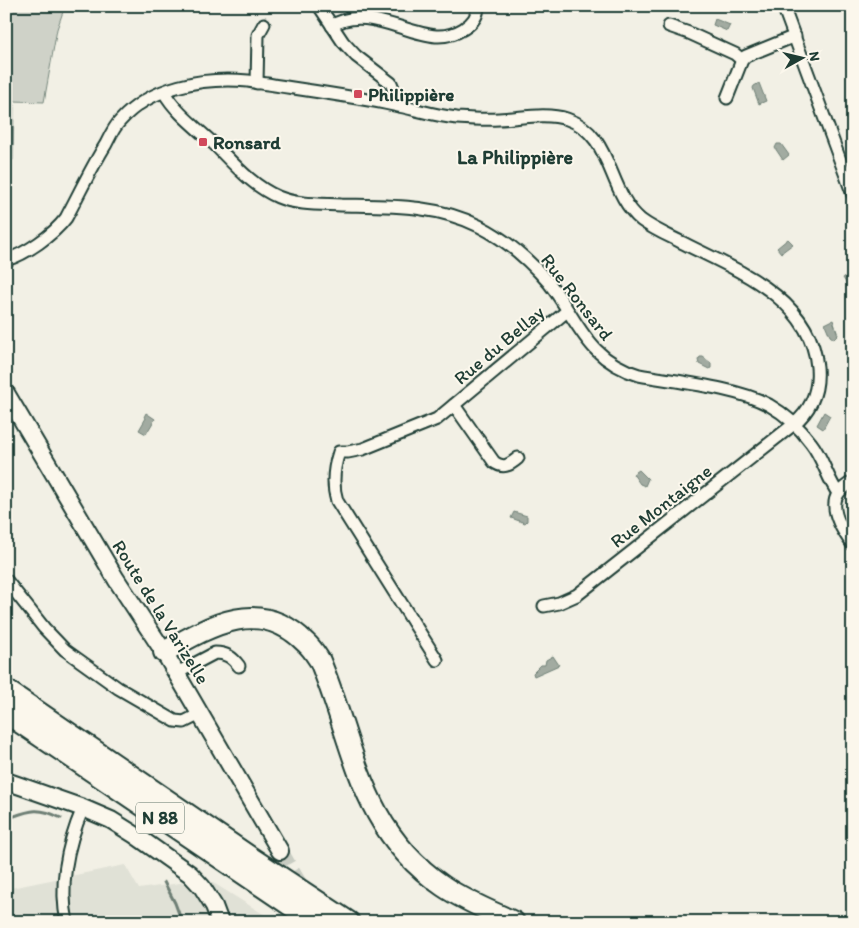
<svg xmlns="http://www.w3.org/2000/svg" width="859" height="928" viewBox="0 0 859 928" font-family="Itim,sans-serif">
<rect width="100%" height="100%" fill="#f2f0e5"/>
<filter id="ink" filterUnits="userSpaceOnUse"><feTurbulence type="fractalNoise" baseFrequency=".02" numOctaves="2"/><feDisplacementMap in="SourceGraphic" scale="10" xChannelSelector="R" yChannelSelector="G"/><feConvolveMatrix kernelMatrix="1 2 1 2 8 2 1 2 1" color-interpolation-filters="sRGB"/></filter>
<g filter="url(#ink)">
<!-- built -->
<polygon fill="#e0e1d6" points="125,865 139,889 207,879 276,922 6,922 6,889"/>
<!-- green -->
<polygon fill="#cfd2c8" stroke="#77887e" points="6,6 65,6 57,29 44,102 14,101 13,160 6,161"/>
<!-- water -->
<g fill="#a2aba1" stroke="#6e7f75">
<polygon points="715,19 730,25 727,31 713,25"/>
<polygon points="759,83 766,101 759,104 753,88 754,86"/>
<polygon points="777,144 781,144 789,155 783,160 775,148"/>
<polygon points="788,239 793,244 781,253 777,248"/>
<polygon points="850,273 853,277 852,292 843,278"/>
<polygon points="833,320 838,335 834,339 830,336 825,324"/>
<polygon points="700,357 703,357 711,363 711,368 709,369 699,364 698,360"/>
<polygon points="824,412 830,416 823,429 817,425"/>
<polygon points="146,413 155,419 146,434 139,430 146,418 144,417"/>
<polygon points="639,470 648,479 645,486 640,484 633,474"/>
<polygon points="514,512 527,516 527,521 525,523 511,518"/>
<polygon points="553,656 559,665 534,676 533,673 541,665 545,665 546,660"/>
</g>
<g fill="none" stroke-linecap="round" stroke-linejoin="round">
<!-- stream -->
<g stroke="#6e7f75" stroke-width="3">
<path d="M6 819C29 811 37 806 61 818"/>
<polyline points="164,882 175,903 182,922"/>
</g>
<!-- secondary-tunnel -->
<polyline stroke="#c8ccc2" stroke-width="16" stroke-dasharray="16 8" stroke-linecap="butt" points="280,851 304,892"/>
<defs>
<g id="street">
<polyline points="319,6 343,42 356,56 391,83 395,93 394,104"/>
<polyline points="783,6 853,195"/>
<path d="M332 26C363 5 403 33 436 36 453 37 478 26 478 6"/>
<polyline points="669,26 689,33 735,54 742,60"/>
<polyline points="257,83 258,35 264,24"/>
<path d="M164 92C175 112 197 128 214 144 233 163 252 186 278 197 297 205 321 204 341 205 389 206 435 204 479 226 505 239 530 261 549 283 579 321 586 359 639 375 677 382 735 387 769 405 785 414 800 428 811 443 823 458 827 478 838 493"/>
<polyline points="727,98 742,60 746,56 795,36"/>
<path d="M6 260C26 254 53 235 66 218 79 194 91 168 106 144 110 136 114 127 120 121 151 86 203 77 248 81 296 89 346 95 394 105 415 109 436 116 457 118 471 119 485 120 499 119 521 118 546 112 567 119 613 134 607 192 641 220 653 229 667 235 681 242 734 269 811 297 817 367 819 390 812 409 794 424L577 595 559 603 544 606"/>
<path d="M454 405 494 462C503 469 510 465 518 458"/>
<path d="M853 481C848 485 841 489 838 494 828 509 844 533 853 545"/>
<polyline points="6,580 44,628 65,650 118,688 175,721 184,722 200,714"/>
<path d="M437 660 337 501C332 485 334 467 339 452H348L363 449 437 419 567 311"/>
<path d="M177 673 215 653C226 653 232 657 239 666"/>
<path d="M67 922C59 884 68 843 83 808"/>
</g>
<g id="secondary">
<polyline points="6,393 116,579 164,652 280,851"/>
<polyline points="6,781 83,808 111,820 135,835 190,874 202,887 214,906 220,922"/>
</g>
<g id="highway">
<path d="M164 652C211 625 260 596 306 643 312 648 316 655 320 661 356 748 359 828 443 886 465 901 490 911 514 922"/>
<polyline points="6,690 250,857 349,922"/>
<polyline points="6,713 315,922"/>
</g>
</defs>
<!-- street casing -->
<use href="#street" stroke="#1f3d34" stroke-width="15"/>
<!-- secondary casing -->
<use href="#secondary" stroke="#1f3d34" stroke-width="20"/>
<!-- highway casing -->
<use href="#highway" stroke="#1f3d34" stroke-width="24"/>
<!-- street -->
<use href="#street" stroke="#fbf7ec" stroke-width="11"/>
<!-- secondary -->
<use href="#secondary" stroke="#fbf7ec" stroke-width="16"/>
<!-- highway -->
<use href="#highway" stroke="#fbf7ec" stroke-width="20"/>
</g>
</g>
<!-- markers -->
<g fill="#d1495b" stroke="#fbf7ec" stroke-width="2">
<rect x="353" y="89" width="10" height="10" rx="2.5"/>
<rect x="198" y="137" width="10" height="10" rx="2.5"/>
</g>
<g text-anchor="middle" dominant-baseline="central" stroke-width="4" stroke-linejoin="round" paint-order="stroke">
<!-- shield labels -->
<rect fill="#fbf7ec" stroke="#61756b" stroke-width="1" x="136" y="802.5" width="48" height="31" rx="4"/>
<g font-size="18" font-weight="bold" fill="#1f3d34">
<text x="160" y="818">N 88</text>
</g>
<!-- poi labels -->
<g font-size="19" font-weight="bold" fill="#1f3d34" stroke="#fbf7ec" text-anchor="start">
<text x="368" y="94">Philippière</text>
<text x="213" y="142">Ronsard</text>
</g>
<!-- street labels -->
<g font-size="19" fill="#1f3d34" stroke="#fbf7ec">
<text transform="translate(577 297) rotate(52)">Rue Ronsard</text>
<text transform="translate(499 345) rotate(-40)">Rue du Bellay</text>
<text transform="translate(661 506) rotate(-38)">Rue Montaigne</text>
<text transform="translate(161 612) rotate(58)">Route de la Varizelle</text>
</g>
<!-- neighbourhood labels -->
<g font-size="20" font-weight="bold" fill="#1f3d34" stroke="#fbf7ec">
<text x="515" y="157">La Philippière</text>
</g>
</g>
<!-- margin -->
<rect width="859" height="928" fill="none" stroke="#fbf7ec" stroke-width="25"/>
<rect x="12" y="12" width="834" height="903" fill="none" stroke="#1f3d34" stroke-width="2" filter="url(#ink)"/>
<!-- north arrow -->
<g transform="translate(802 58) rotate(82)" stroke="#fbf7ec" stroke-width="4" paint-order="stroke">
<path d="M0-4L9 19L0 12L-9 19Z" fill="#1f3d34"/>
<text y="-8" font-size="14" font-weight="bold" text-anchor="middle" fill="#1f3d34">N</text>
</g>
</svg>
